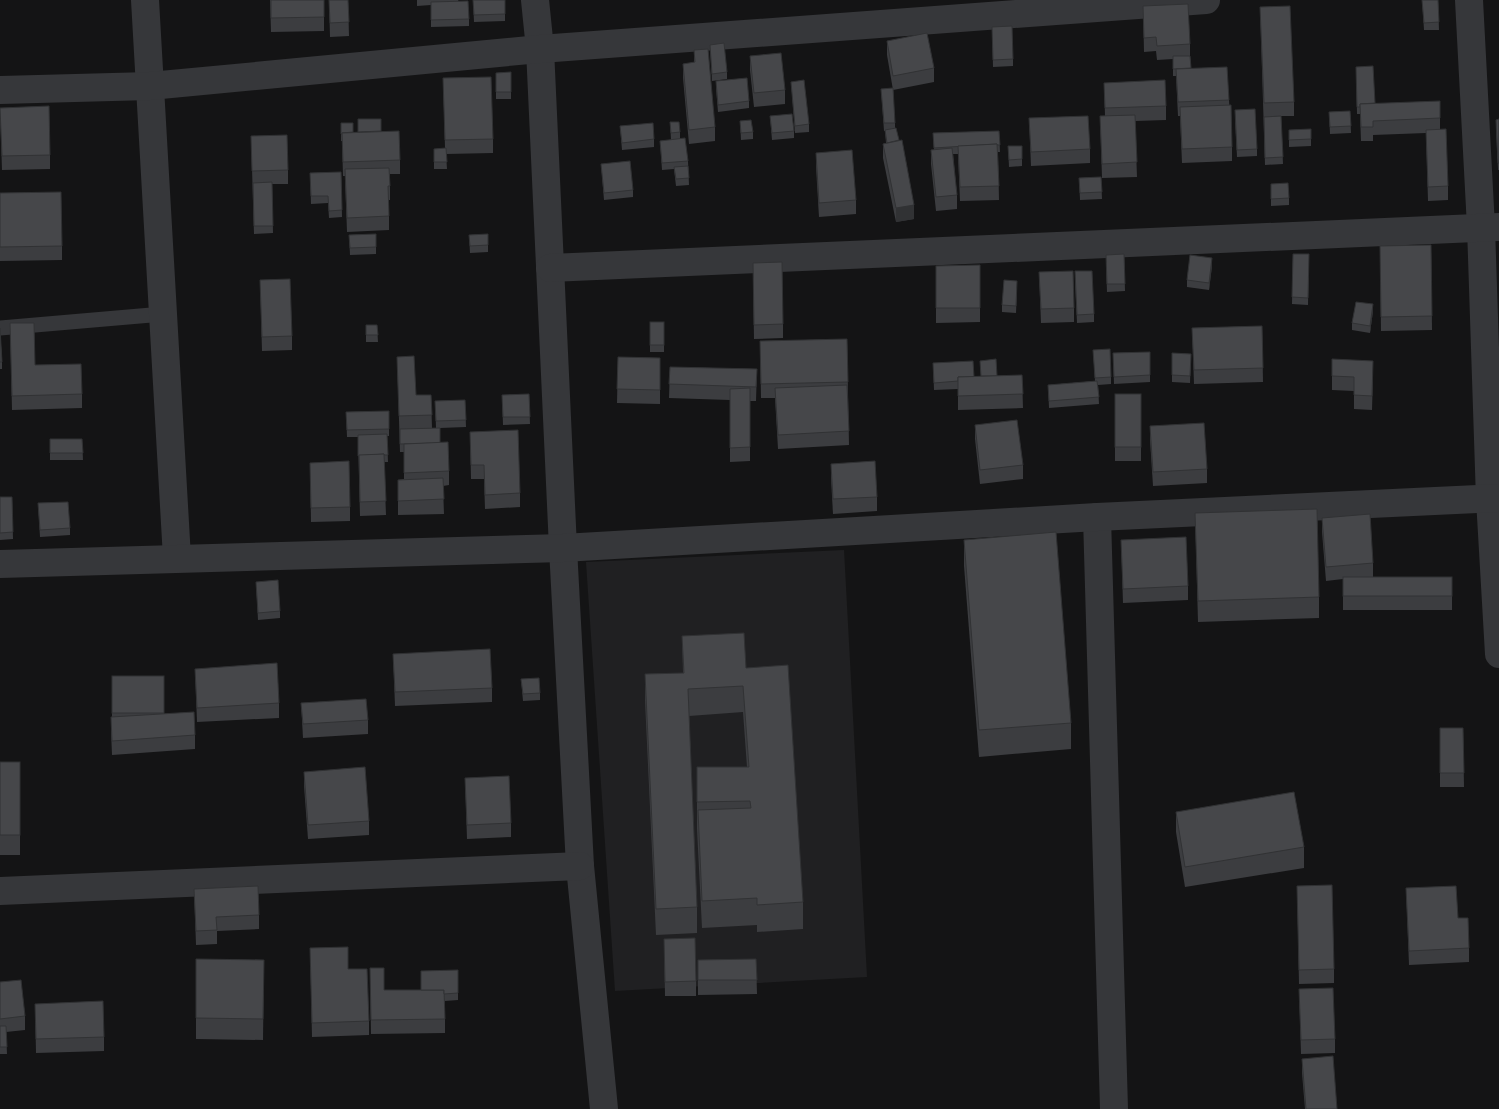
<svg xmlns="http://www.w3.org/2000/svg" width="1499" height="1109" viewBox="0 0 1499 1109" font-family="'Fira Sans',sans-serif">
<rect width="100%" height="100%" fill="#141415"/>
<!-- built -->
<polygon fill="#202022" points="844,550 867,977 615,991 586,562"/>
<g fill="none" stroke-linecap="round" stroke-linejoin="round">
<!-- service -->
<polyline stroke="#36373a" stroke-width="15" points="0,328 163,314"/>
<!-- minor -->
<g stroke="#36373a" stroke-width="28">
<polyline points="145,0 177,558"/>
<polyline points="535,0 540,49 563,548 580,866 604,1109"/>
<polyline points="1469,0 1481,227 1490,499 1499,654"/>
<polyline points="0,90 150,86 540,49 1206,0"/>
<polyline points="550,268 1499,227"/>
<polyline points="1097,517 1114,1109"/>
<polyline points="0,564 563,548 1097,517 1499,498"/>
<polyline points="0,891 580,866"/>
</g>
</g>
<!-- wall -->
<g fill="#3c3d40">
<polygon points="270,0 324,0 324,31 271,32"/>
<polygon points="329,0 348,0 349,36 330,37"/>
<polygon points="417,0 458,0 469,19 469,26 431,27 431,5 417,6"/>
<polygon points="473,0 505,0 505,21 474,22"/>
<polygon points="1422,0 1438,0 1439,30 1424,30"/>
<polygon points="1143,6 1190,44 1190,56 1191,68 1229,100 1232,147 1232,161 1182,163 1180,116 1178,116 1176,76 1173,76 1173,59 1157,60 1156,51 1144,52"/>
<polygon points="1260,7 1294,102 1294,116 1281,116 1283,164 1265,165"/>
<polygon points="992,27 1013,59 1013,66 993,67"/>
<polygon points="887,41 934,68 934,82 893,90 887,55"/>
<polygon points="710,45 727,72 727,79 712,81"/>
<polygon points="694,50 715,127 715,141 689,144 683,78 683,64 694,63"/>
<polygon points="750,56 785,90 785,104 754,107 750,70"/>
<polygon points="1356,67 1375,103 1440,118 1440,129 1448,186 1448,200 1428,201 1426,133 1373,135 1373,141 1361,141 1360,114 1357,114"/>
<polygon points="511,72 511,99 496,99 496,73"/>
<polygon points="443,78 493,139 493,153 446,154 447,169 434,169 434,149 445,148"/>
<polygon points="716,81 749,101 749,108 718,112 716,88"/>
<polygon points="791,82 809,124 809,132 795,133"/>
<polygon points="1104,83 1166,106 1166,120 1135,121 1137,177 1102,178 1100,116 1105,116"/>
<polygon points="881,89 895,123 895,128 914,219 896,222 883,158 883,144 886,143 885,131 884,131"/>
<polygon points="0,108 50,155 50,169 2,170"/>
<polygon points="1350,111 1351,133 1330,134 1329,112"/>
<polygon points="770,116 794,131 794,138 772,140"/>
<polygon points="1029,118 1090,149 1090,163 1031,166"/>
<polygon points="1235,118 1257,149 1257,156 1237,157"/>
<polygon points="1499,119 1499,170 1498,170 1496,127"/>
<polygon points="740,121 753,132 753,139 741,140"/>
<polygon points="670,122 680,132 680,139 688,161 689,185 676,186 674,169 662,170 660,141 671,140"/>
<polygon points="341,123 353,132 381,131 400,160 400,174 390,174 390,200 389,200 389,230 347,232 345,176 343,176 342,141 341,141"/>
<polygon points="620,126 654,139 654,147 622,150"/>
<polygon points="1311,129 1311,146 1289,147 1289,130"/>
<polygon points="999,131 1000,152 998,152 999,200 960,201 958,154 953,154 957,195 957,209 936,211 931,164 931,150 934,150 933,133"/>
<polygon points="251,136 288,170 288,184 272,184 273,233 254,234"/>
<polygon points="1008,146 1022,146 1022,166 1009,167"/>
<polygon points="816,153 856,200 856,214 819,217 816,167"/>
<polygon points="601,164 633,190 633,197 604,200"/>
<polygon points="341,172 342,217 329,218 328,203 311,204 310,173"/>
<polygon points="1101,177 1102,199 1080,200 1079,178"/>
<polygon points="1271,184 1289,198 1289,205 1271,206"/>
<polygon points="0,193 62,246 62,260 0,261"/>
<polygon points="376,234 376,254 350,255 349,235"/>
<polygon points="488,234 488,252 470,253 469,235"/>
<polygon points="1431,245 1432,330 1381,331 1380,246"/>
<polygon points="1124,254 1125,291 1107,292 1106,263"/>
<polygon points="1293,254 1309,254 1308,305 1292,304"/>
<polygon points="980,265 980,322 936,323 936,266"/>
<polygon points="1212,266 1209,290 1187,287 1187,280"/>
<polygon points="1039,272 1074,308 1074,322 1041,323"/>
<polygon points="753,277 783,324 783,338 754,339"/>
<polygon points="1075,279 1094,314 1094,322 1077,323"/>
<polygon points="260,280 292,336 292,350 262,351"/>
<polygon points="1017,288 1016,313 1002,312 1002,305"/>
<polygon points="1373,311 1370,333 1352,330 1352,323"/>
<rect x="650" y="322" width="14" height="30"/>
<polygon points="10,323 35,365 82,394 82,408 12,410"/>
<polygon points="366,325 377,325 378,342 366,342"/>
<polygon points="1262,326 1263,382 1194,384 1192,328"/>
<polygon points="0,328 2,362 2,369 0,369"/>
<polygon points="847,339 849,445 778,449 775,398 761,398 760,341"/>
<polygon points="1093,350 1111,377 1111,384 1098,385 1099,404 1049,408 1048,385 1095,381"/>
<polygon points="1150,352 1150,382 1114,384 1113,353"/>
<polygon points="1172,353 1191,354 1190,383 1172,382"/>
<polygon points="397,357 416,395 431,395 432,428 436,428 435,401 465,400 466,427 440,428 440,443 449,471 449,485 443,486 444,514 398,515 398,480 404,479 404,452 400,452"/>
<polygon points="618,357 660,358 660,404 617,403"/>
<polygon points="1332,359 1373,375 1372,410 1354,409 1354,391 1332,390"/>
<polygon points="980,361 997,376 1022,375 1023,408 958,410 958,389 934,390 933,363 974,377 981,376"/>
<polygon points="670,367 757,369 756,401 750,401 750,461 730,462 730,400 669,398"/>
<polygon points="529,394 530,424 503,425 502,395"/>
<rect x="1115" y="394" width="26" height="67"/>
<polygon points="389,411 389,436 387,436 388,462 384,462 386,515 360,516 358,437 347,437 346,412"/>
<polygon points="975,425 1023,465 1023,479 980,484 975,439"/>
<polygon points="1150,426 1207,469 1207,483 1153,486 1150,440"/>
<polygon points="470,432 520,493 520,507 485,509 484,479 471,479"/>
<polygon points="50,439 82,439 83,460 50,460"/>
<polygon points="310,463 350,507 350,521 311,522"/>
<polygon points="831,464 877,497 877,511 833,514 831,478"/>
<polygon points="0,497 12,497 13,539 0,540"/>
<polygon points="38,503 70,528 70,535 40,537"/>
<polygon points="1195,513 1319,597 1319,618 1198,622"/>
<polygon points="1322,518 1373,563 1373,577 1368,577 1452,577 1452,610 1343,610 1343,579 1326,581 1322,532"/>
<polygon points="964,540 1071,723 1071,749 979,757 964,566"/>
<polygon points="1121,540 1188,586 1188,600 1123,603"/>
<polygon points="256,582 280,611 280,618 258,620"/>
<polygon points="682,636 746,668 803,902 803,929 757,932 757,925 702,928 697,829 697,767 747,767 743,712 689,716 697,907 697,933 656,935 645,701 645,674 683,673"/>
<polygon points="393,654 492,688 492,702 395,706"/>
<polygon points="195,669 279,703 279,718 197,722"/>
<polygon points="112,676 164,676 164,714 195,735 195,749 112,755 111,731 111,717 112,717"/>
<polygon points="521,679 540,693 540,700 523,701"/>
<polygon points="301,703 368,720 368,734 303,738"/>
<polygon points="1440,728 1463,728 1464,787 1440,787"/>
<rect x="0" y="762" width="20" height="93"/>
<polygon points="304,772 369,821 369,835 308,839 304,786"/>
<polygon points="465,778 511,823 511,837 467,839"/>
<polygon points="1176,812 1304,847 1304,868 1185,887 1176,832"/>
<polygon points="1297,886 1334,969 1334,983 1299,984"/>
<polygon points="1406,888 1458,918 1469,948 1469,962 1409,965"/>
<polygon points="194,889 259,915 259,929 217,931 217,944 196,945"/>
<polygon points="664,939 696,981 696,996 665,996"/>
<polygon points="310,948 348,969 369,1021 369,1035 312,1037"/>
<polygon points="196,959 264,960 263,1040 196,1039"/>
<polygon points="756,959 757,994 698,995 698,960"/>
<polygon points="370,968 384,990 421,990 458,970 458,1000 445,1001 445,1033 371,1034"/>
<polygon points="0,982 25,1016 25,1030 6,1032 7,1054 0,1054"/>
<polygon points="1299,989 1335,1039 1335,1053 1301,1054"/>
<polygon points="35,1004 104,1037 104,1051 36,1053"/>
<polygon points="1302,1059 1337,1109 1305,1109 1302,1073"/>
</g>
<!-- shaded-wall -->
<g fill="#313234">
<polygon points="914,205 914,219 896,222 896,208"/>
<polygon points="1212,258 1212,266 1209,290 1209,283"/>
<polygon points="1373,304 1373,311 1370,333 1370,326"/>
</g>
<!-- building -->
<g fill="#46474a" stroke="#313234">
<polygon points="271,0 324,0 324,17 271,18"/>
<polygon points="329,0 348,0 349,22 330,23"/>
<polygon points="473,0 505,0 505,14 474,15"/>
<polygon points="1422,0 1438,0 1439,22 1424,23"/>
<polygon points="468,1 469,19 431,20 431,2"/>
<polygon points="1188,4 1190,44 1157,46 1156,37 1144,38 1143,6"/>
<polygon points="1290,6 1294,102 1264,103 1260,7"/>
<polygon points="1012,26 1013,59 993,60 992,27"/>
<polygon points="927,33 934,68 893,76 887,41"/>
<polygon points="724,43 727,72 712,74 710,45"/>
<polygon points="708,49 715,127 689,130 683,64 695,62 694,50"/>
<polygon points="781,53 785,90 754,93 750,56"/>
<polygon points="1173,56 1190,56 1191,68 1173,69"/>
<polygon points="1373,66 1375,103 1360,104 1360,107 1357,107 1356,67"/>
<polygon points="1227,67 1229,100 1178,102 1176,69"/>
<polygon points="511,72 511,92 496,92 496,73"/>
<polygon points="491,77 493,139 445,140 443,78"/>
<polygon points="747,78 749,101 718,105 716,81"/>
<polygon points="804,80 809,124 795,126 791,82"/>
<polygon points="1165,80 1166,106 1105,108 1104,83"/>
<polygon points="893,88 895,123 884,123 881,89"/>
<polygon points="1440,101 1440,118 1373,121 1373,127 1361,127 1360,104"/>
<polygon points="1231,105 1232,147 1182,149 1180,107"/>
<polygon points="49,106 50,155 2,156 0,108"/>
<polygon points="1255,109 1257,149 1237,150 1235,110"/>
<polygon points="1350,111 1351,126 1330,127 1329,112"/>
<polygon points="792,114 794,131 772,133 770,116"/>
<polygon points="1135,115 1137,162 1102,164 1100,116"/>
<polygon points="1088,116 1090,149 1031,152 1029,118"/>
<polygon points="1281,116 1283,157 1265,158 1264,117"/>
<polygon points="358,119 381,119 381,131 358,132"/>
<polygon points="1499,119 1499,163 1498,163 1496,120"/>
<polygon points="751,120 753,132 741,133 740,121"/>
<polygon points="670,122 679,122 680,132 671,133"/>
<polygon points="341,123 353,123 353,132 342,133 343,134 341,134"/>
<polygon points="653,123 654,139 622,143 620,126"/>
<polygon points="896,128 899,140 887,143 885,130"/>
<polygon points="1311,129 1311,139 1289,140 1289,130"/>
<polygon points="1446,129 1448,186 1428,187 1426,130"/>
<polygon points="399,131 400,160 343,162 342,133"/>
<polygon points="999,131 1000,145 997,145 997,144 934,148 933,133"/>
<polygon points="287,135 288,170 252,171 251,136"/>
<polygon points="685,138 688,161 662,163 660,141"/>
<polygon points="902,140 914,205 896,208 883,144"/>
<polygon points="997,144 999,186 960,187 958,146"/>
<polygon points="1008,146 1022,146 1022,159 1009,160"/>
<polygon points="446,148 447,162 434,162 434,149"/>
<polygon points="952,148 957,195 936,197 931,150"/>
<polygon points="852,150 856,200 819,203 816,153"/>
<polygon points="630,161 633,190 604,193 601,164"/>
<polygon points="688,166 689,178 676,179 674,167"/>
<polygon points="389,168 390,186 388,186 389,216 347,218 345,169"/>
<polygon points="341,172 342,210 329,211 328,196 311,196 310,173"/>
<polygon points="1101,177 1102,192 1080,193 1079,178"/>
<polygon points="272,182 273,226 254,226 253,183"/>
<polygon points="1288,183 1289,198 1271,199 1271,184"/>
<polygon points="61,192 62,246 0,247 0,193"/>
<polygon points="376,234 376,247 350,248 349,235"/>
<polygon points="488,234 488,245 470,246 469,235"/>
<polygon points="1431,245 1432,316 1381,317 1380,246"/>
<polygon points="1124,254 1125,284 1107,284 1106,255"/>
<polygon points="1293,254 1309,254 1308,298 1292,297"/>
<polygon points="1190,255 1212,258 1209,283 1187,280"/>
<polygon points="782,262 783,324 754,325 753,263"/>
<polygon points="980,265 980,308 936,308 936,266"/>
<polygon points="1073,271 1074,308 1041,309 1039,272"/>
<polygon points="1075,271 1092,271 1094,314 1077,315"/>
<polygon points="290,279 292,336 262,337 260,280"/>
<polygon points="1004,280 1017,281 1016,306 1002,305"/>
<polygon points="1356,302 1373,304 1370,326 1352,323"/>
<rect x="650" y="322" width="14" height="23"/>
<polygon points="10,323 34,323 35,365 81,364 82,394 12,396"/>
<polygon points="366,325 377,325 378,335 366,335"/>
<polygon points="1262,326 1263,368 1194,370 1192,328"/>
<polygon points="0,328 2,362 0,362"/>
<polygon points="847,339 848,382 761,384 760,341"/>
<polygon points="1110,349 1111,377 1095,378 1093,350"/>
<polygon points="1150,352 1150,375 1114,377 1113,353"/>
<polygon points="1172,353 1191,354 1190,376 1172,375"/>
<polygon points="414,356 416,395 431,395 432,415 399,416 397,357"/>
<polygon points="618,357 660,358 660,390 617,389"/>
<polygon points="996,359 997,376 981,376 980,361"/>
<polygon points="1332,359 1373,361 1372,396 1354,395 1354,377 1332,376"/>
<polygon points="973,361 974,377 958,377 958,381 934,383 933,363"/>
<polygon points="670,367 757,369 756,387 669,384"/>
<polygon points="1022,375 1023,394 958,396 958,377"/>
<polygon points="1097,381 1099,397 1049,401 1048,385"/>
<polygon points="847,385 849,431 778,435 775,388"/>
<polygon points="750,388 750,447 730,448 730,389"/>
<polygon points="529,394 530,417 503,417 502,395"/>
<rect x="1115" y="394" width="26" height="53"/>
<polygon points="465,400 466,420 436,421 435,401"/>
<polygon points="389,411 389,429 347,430 346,412"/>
<polygon points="1017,420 1023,465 980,470 975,425"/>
<polygon points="1204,423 1207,469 1153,472 1150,426"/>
<polygon points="440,428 440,443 400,444 400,429"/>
<polygon points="518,430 520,493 485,495 484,465 471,465 470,432"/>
<polygon points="387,434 388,455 384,455 384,454 358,456 358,435"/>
<polygon points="50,439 82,439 83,453 50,453"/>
<polygon points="448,442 449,471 404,473 404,444"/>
<polygon points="384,454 386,501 360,502 359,455"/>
<polygon points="349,461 350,507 311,508 310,463"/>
<polygon points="875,461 877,497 833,499 831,464"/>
<polygon points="443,478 444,499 398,501 398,480"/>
<polygon points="0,497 12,497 13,532 0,533"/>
<polygon points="68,502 70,528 40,530 38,503"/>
<polygon points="1317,509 1319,597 1198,601 1195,513"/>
<polygon points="1370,514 1373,563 1326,567 1322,518"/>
<polygon points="1056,532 1071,723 979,730 964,540"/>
<polygon points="1186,537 1188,586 1123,589 1121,540"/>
<rect x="1343" y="577" width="109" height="19"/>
<polygon points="278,580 280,611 258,613 256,582"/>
<polygon points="744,633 746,668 788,665 803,902 757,905 757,898 702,901 698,810 751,808 750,801 697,802 697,767 749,767 743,686 688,689 697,907 656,909 645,674 684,673 682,636"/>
<polygon points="490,649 492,688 395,692 393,654"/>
<polygon points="277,663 279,703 197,708 195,669"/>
<rect x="112" y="676" width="52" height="37"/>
<polygon points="539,678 540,693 523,694 521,679"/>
<polygon points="366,699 368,720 303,724 301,703"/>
<polygon points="194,712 195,735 112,741 111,717"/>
<polygon points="1440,728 1463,728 1464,773 1440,773"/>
<rect x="0" y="762" width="20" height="73"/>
<polygon points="365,767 369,821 308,825 304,772"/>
<polygon points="509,776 511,823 467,825 465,778"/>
<polygon points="1294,792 1304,847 1185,867 1176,812"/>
<polygon points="1332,885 1334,969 1299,970 1297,886"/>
<polygon points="258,886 259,915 216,917 217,930 196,931 194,889"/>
<polygon points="1456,886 1458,918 1468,918 1469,948 1409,951 1406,888"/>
<polygon points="695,938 696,981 665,982 664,939"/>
<polygon points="348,947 348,969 367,969 369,1021 312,1023 310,948"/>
<polygon points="196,959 264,960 263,1019 196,1018"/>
<polygon points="756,959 757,980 698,980 698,960"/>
<polygon points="370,968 384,968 384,990 444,990 445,1019 371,1020"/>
<polygon points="458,970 458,993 444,994 444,990 421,990 421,971"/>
<polygon points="21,980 25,1016 0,1019 0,982"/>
<polygon points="1333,988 1335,1039 1301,1040 1299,989"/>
<polygon points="103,1001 104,1037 36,1039 35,1004"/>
<polygon points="0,1026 6,1026 7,1047 0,1047"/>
<polygon points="1333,1056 1337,1109 1306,1109 1302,1059"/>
</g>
</svg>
